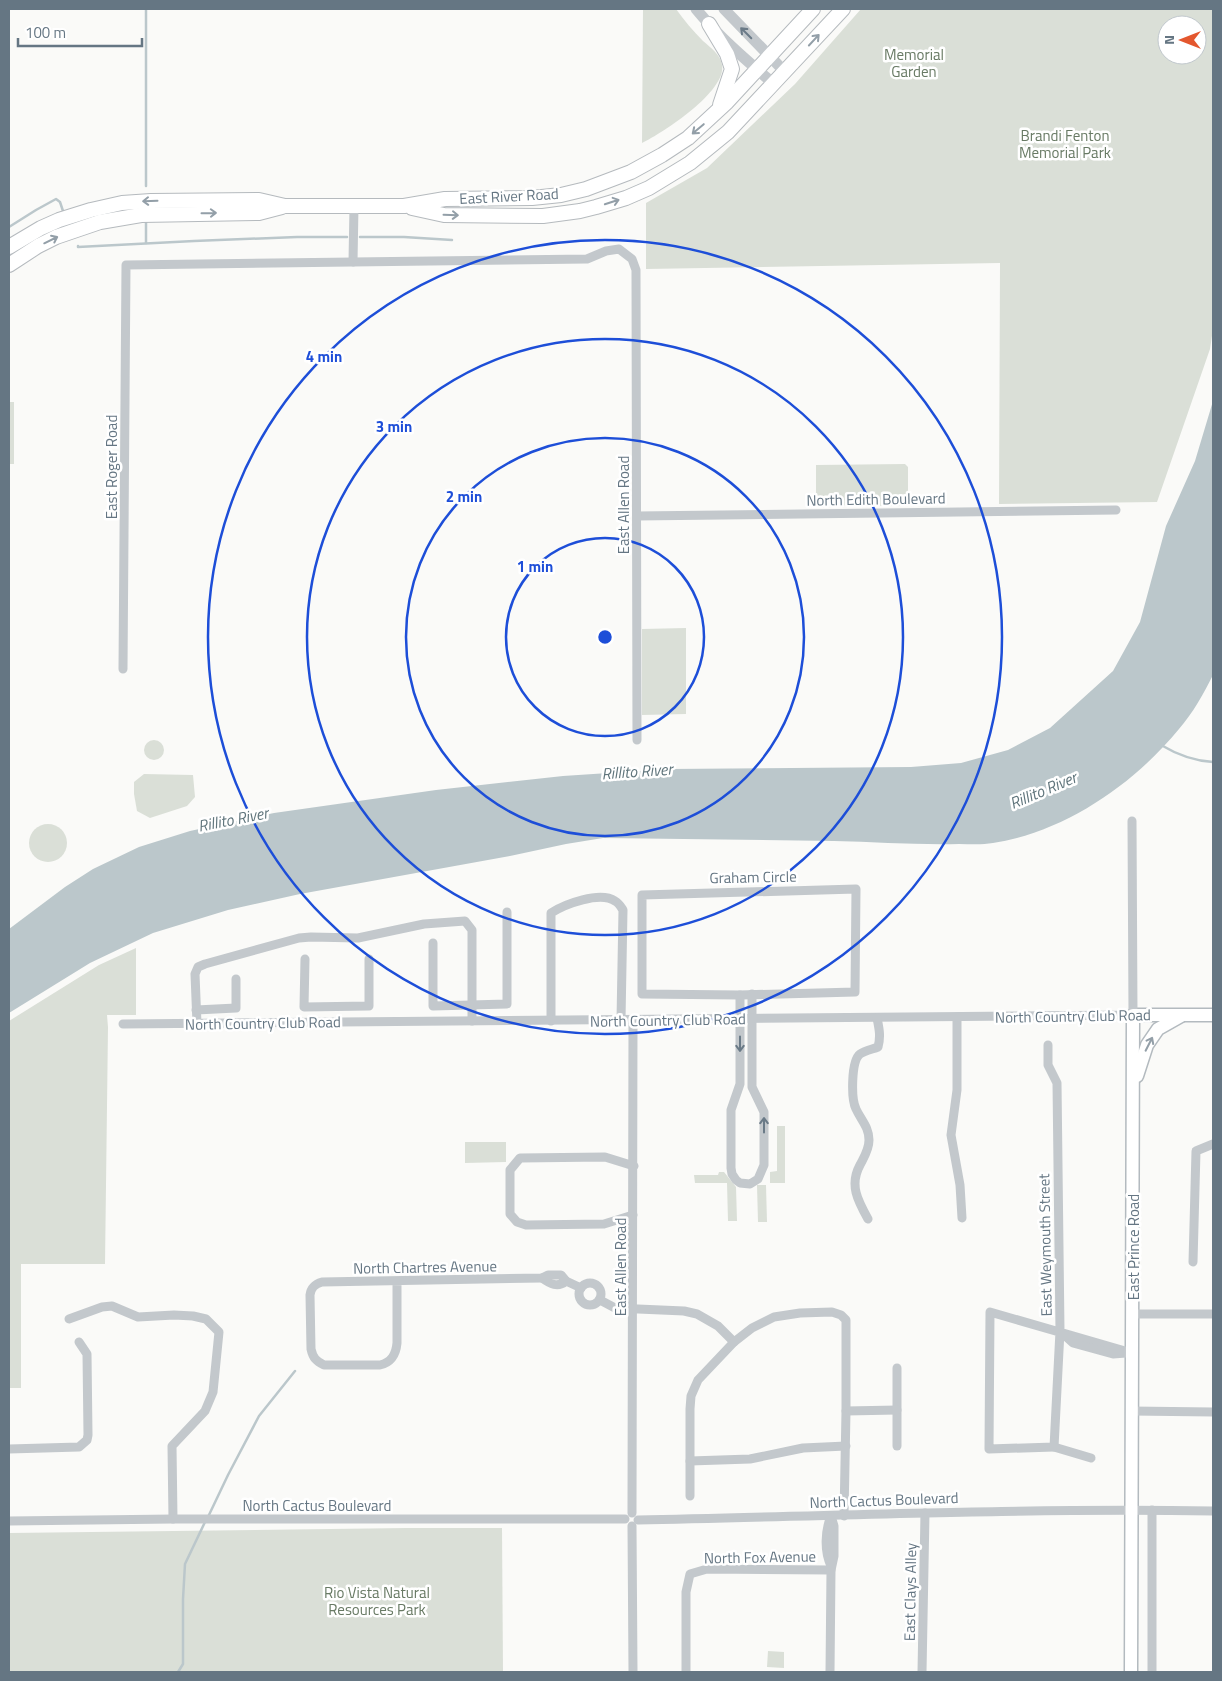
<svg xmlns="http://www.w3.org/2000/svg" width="1222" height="1681" viewBox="0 0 1222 1681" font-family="'Titillium Web',sans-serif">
<rect width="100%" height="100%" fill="#fafaf8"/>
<!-- green -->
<g fill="#dadfd7" fill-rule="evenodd">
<path d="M643 9H676C684 20 693 31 703 41 711 48 720 54 722 65 727 91 663 133 642 143Z"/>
<path d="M861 9H1213V329L1210 349 1157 502 999 504 1000 263 646 269V203L707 168 795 84ZM1167 25H1197V55H1167Z"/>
<rect x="9" y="402" width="5" height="62"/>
<polygon points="905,464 908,467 908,499 901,506 816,505 816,465"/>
<polygon points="686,628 686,714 642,715 642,629"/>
<circle cx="154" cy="750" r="10"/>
<polygon points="144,774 193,775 195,797 187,806 150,818 137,811 134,794 134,782"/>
<circle cx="48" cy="843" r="19"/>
<polygon points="136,948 136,1015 107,1015 108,1027 105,1264 21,1264 21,1388 9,1388 9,1021 99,965"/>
<polygon points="777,1126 785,1126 785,1183 770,1183 770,1172 777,1171"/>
<polygon points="465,1142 506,1142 506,1162 465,1163"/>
<polygon points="719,1172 724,1172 736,1187 737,1221 728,1221 727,1183 695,1183 694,1175 718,1175"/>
<polygon points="757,1185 766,1185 767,1222 758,1222"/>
<polygon points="406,1528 502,1528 503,1672 9,1672 9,1533"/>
<polygon points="768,1651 784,1652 784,1668 767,1667"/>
</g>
<!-- water -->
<path fill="#bbc7cb" d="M1213 401V675C1204 693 1193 713 1179 729 1134 784 1065 832 993 843 982 845 970 844 959 844 917 845 876 842 834 841 757 840 680 839 603 838L566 844 510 856 300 894 228 910 153 933 90 963 9 1013V929L65 887 93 869 139 847 190 831 274 813 436 790 563 776 669 769 911 767 961 763 1008 750 1050 728 1113 671 1140 622 1166 526 1195 461Z"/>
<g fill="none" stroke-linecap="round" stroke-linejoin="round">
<!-- stream -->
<g stroke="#bbc7cb" stroke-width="2.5">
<polyline points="146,186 146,9"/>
<polyline points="146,222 146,243"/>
<polyline points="9,227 36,210 56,199 60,202 63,211"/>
<polyline points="360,237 404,237 452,240"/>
<polyline points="78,246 78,247 194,241 297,237 347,237"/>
<path d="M1161 745C1176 754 1195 761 1213 762"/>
<polyline points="208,1517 228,1475 259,1416 295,1371"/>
<polyline points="178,1672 183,1664 183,1599 185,1564 205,1522"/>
</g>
<defs>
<g id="secondary">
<polyline points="1137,1076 1147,1045 1158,1029 1181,1016"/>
<polyline points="1131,1672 1133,1015 1213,1015"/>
</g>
<g id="primary">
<polyline points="709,24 727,54 732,69 720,105"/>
<polyline points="412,208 444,215 543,216 580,211 596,207 626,198 649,188 690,163 728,132 843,9"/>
<polyline points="9,247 41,228 59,220 91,210 122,203 151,201 259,200 285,206 404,206 445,199 532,198 561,195 586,189 631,172 662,155 688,138 727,102 813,9"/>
<polyline points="9,265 38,246 56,237 100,222 141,215 259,213 282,207"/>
</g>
</defs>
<!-- secondary casing -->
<use href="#secondary" stroke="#b3babf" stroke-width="15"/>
<!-- primary casing -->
<use href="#primary" stroke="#b5babe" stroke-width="16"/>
<!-- minor -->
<g stroke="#c3c8cc" stroke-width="9">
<polyline points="353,262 354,206"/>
<polyline points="637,516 1116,510"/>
<polyline points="123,669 126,265 587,259 606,251 619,249 632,259 636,270 637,740"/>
<polygon points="856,889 855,992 740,995 642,994 642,895"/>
<polyline points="433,943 433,1006 507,1004 507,912"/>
<polyline points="305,959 304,1007 369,1006 369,959"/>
<polyline points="740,995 740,1084 731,1110 731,1168 732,1174 736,1180 740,1183 750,1184 758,1179 764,1165 764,1112 752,1087 752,994"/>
<polyline points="196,1010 236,1008 236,979"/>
<polyline points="957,1017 957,1090 951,1135 960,1185 962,1218"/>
<path d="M551 1021V913C565 904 600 891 615 901 619 903 621 907 623 910L621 1020"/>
<polyline points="123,1024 1133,1015 1132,821"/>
<polyline points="197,1024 195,974 198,967 205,964 299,938 311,937 358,938 424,924 465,921 472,930 472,1021"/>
<polyline points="1048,1045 1048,1065 1057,1083 1060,1331 1054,1447 989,1449 990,1312 1132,1353"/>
<polyline points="633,1215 604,1224 526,1225 517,1222 510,1214 510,1170 520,1158 605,1157 634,1166"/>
<path d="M868 1219C858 1201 849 1185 860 1165 864 1157 869 1150 869 1140 869 1127 861 1120 856 1109 851 1099 851 1061 860 1054 864 1051 873 1049 878 1047 881 1036 879 1028 877 1018"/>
<polyline points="1193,1262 1196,1151 1213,1144"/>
<path d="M542 1278C550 1284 558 1288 566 1281"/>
<path d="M397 1281V1343C396 1354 392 1362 380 1365H324C316 1361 313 1358 311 1349L310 1295C311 1287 315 1284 322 1282L542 1278 548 1275H561L566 1281 581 1288"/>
<circle cx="590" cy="1294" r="11"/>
<polyline points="600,1300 615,1308 684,1311 697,1314 718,1326 734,1342"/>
<polyline points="1132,1314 1213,1314"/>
<polyline points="69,1319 102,1307 112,1306 138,1317 174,1315 193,1316 206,1319 219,1332 213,1392 205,1411 172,1446 173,1519"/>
<polyline points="1062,1333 1073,1343 1113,1354 1126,1353"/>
<polyline points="897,1368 897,1446"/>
<polyline points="846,1411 897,1410"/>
<polyline points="1131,1411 1213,1412"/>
<polyline points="1054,1447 1091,1458"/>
<polyline points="9,1449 79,1447 87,1440 88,1435 87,1354 79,1342"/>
<polyline points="690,1461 750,1459 803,1448 846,1446"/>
<polyline points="690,1496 690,1409 691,1396 698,1380 734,1342 752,1328 774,1317 800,1313 832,1312 841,1315 846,1320 846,1411 844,1516"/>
<polyline points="1152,1510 1152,1672"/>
<polyline points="632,1513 633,1020"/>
<path d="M638 1520C829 1516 1021 1508 1213 1511"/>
<polyline points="9,1521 173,1519 625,1519"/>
<polyline points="632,1526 633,1672"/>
<polyline points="686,1672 686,1592 690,1574 707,1569 831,1570"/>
<path d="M830 1672 831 1570 834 1556V1526L831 1516C825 1531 824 1551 831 1566"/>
<polyline points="922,1672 925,1513"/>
</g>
<!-- tertiary -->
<g stroke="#c3c8cc" stroke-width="11">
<path d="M696 9C719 37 746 60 774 84"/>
<polyline points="724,9 785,72"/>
</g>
<!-- secondary -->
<use href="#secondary" stroke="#fff" stroke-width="12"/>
<!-- primary -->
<use href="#primary" stroke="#fff" stroke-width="14"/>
</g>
<!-- one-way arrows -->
<defs><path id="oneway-shaft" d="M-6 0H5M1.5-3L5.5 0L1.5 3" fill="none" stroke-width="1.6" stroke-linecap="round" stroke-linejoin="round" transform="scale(1.25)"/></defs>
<g stroke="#6a7a87">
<use href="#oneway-shaft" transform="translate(746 33) rotate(-135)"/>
<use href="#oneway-shaft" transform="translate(740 1044) rotate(90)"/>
<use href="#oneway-shaft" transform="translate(764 1125) rotate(-90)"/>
</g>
<g stroke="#939fa8">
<use href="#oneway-shaft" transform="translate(814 40) rotate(-47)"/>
<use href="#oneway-shaft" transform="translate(698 129) rotate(140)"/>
<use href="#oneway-shaft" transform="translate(150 201) rotate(178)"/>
<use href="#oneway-shaft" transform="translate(612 202) rotate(-18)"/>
<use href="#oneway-shaft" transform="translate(209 213) rotate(-1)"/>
<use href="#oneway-shaft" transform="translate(451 215) rotate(2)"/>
<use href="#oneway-shaft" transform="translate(51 240) rotate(-26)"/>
<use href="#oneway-shaft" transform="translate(1149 1044) rotate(-63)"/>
</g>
<!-- distance rings -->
<g fill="none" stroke="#1d4ed8" stroke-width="2.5">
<circle cx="605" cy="637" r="99"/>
<circle cx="605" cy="637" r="199"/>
<circle cx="605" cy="637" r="298"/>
<circle cx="605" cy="637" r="397"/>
</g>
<g text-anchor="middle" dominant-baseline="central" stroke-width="5" stroke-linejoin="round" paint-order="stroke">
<!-- park labels -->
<g font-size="15" fill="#687a64" stroke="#fff">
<text x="914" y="54">Memorial<tspan x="914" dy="17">Garden</tspan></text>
<text x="1065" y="135">Brandi Fenton<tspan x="1065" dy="17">Memorial Park</tspan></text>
<text x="377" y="1592">Rio Vista Natural<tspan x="377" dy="17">Resources Park</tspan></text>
</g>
<!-- street labels -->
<g font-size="15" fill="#657683" stroke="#fff">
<text transform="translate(509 196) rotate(-3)">East River Road</text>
<text transform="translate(111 467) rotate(-90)">East Roger Road</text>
<text transform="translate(876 499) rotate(-1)">North Edith Boulevard</text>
<text transform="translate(623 505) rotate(-90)">East Allen Road</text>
<text transform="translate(753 877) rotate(-1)">Graham Circle</text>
<text transform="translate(1073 1016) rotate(-1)">North Country Club Road</text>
<text transform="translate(668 1020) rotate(-1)">North Country Club Road</text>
<text transform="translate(263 1023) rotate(-1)">North Country Club Road</text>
<text transform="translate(1045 1245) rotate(-91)">East Weymouth Street</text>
<text transform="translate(1133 1247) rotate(-90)">East Prince Road</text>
<text transform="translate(425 1267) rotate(-1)">North Chartres Avenue</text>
<text transform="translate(620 1267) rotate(-90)">East Allen Road</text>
<text transform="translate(884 1500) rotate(-2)">North Cactus Boulevard</text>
<text x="317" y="1505">North Cactus Boulevard</text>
<text transform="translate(760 1557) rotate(-1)">North Fox Avenue</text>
<text transform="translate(910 1592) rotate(-89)">East Clays Alley</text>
</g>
<!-- water labels -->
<g font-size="16" font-style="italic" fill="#60757c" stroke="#fff">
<text transform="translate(637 771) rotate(-4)">Rillito River</text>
<text transform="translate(1043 790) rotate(-23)">Rillito River</text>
<text transform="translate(233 819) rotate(-11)">Rillito River</text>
</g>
</g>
<circle cx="605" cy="637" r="8" fill="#1d4ed8" stroke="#fff" stroke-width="2.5"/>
<g font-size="15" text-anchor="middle" font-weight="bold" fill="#1d4ed8" stroke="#fff" stroke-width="5" stroke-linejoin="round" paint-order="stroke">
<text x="324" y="362">4 min</text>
<text x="394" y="432">3 min</text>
<text x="464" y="502">2 min</text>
<text x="535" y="572">1 min</text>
</g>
<!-- border -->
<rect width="1222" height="1681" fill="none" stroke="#657683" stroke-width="20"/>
<!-- north arrow -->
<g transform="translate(1182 40) rotate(270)"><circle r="24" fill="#ffffff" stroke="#c1c8cd"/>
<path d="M0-4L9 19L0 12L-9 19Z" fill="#e4572e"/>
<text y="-8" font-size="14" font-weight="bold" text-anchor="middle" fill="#657683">N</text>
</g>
<!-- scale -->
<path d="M18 38v8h124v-8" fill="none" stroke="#657683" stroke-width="2.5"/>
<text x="25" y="38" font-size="15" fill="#657683" stroke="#ffffff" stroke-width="4" paint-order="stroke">100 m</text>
</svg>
